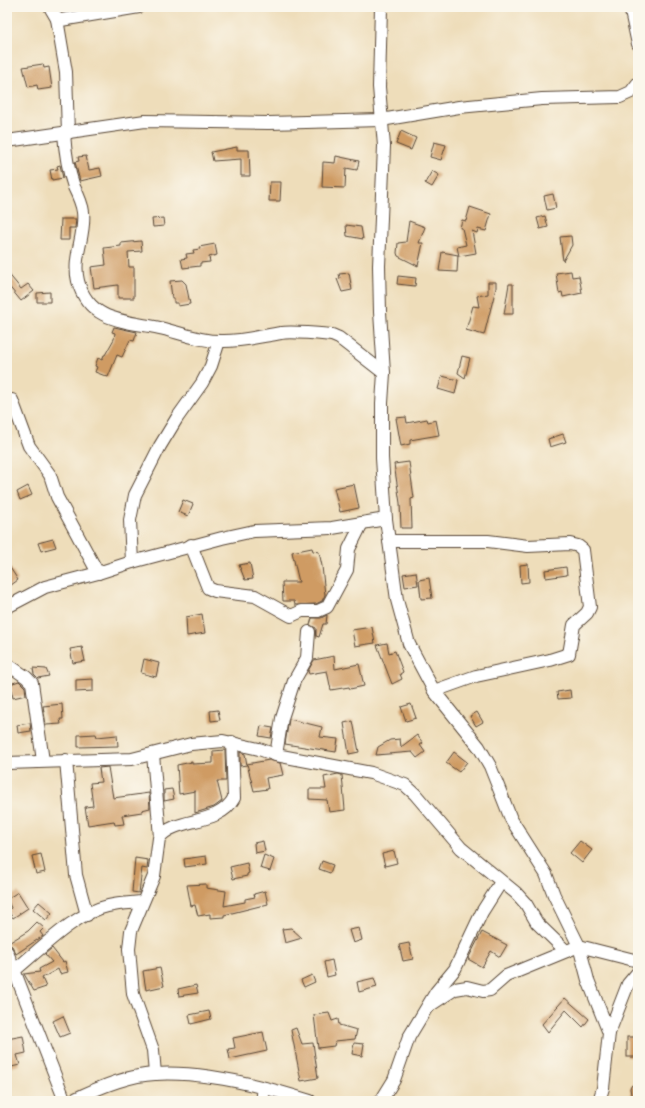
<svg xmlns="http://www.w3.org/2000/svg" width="645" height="1108" viewBox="0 0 645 1108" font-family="Caveat,sans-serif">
<rect width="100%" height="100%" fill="#fbf7ec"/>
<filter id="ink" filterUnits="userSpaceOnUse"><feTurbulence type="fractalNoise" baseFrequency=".025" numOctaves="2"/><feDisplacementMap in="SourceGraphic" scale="8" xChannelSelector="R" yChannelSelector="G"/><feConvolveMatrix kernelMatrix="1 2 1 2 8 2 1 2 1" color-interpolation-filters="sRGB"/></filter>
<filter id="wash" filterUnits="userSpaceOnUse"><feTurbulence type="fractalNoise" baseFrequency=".012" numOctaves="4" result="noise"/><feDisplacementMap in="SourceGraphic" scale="16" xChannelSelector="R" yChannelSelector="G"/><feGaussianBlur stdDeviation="0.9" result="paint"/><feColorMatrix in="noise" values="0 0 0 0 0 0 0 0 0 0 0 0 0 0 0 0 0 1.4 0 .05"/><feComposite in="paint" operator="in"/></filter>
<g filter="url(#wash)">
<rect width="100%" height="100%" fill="#eeddba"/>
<g id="blocks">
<!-- building -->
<g fill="#cf9b63">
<polygon points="43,64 44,68 49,67 52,88 38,90 37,85 28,87 23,67"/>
<polygon points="401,131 416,138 411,150 396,144"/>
<polygon points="434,142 446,145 441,160 430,157"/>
<polygon points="237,147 237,150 249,150 250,176 241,176 241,159 213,161 211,152"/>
<polygon points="86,156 89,170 100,168 102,176 80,181 75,162 79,161 78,157"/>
<polygon points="336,156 359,161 357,170 346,168 345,188 322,187 323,162 335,163"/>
<polygon points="60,165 63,178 52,180 50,170 58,169 57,166"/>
<polygon points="432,171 439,175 432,187 425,183"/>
<polygon points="270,182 281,182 280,201 269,201"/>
<polygon points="553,194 556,208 547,210 544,196"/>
<polygon points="470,207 491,214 486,231 478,229 477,233 472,231 476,253 459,256 457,247 466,245 462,228 460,228 462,220 466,221"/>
<polygon points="545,216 548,227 540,229 537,218"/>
<polygon points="163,218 164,226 153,227 152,219"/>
<polygon points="61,219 76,219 75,228 69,228 69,240 60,240"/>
<polygon points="409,221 425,227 419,243 423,243 418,266 398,256 397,253 398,243 406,242"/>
<polygon points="346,225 361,227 363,239 347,236"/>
<polygon points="571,236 572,245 563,261 560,237"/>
<polygon points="141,241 142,251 128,252 129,267 134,267 134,298 118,298 118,285 94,288 91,267 106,265 104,248 121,246 121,243"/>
<polygon points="215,244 217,255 209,257 210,262 200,263 200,266 183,268 181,259 187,258 186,254 194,253 193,250 200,249 199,247"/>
<polygon points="442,252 458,255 457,272 439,271"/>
<polygon points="571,271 572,277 579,276 582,293 563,297 562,292 559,293 556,273"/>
<polygon points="7,272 21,289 28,284 34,291 21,301 7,284"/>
<polygon points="349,273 352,290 342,292 337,279 340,278 339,274"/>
<polygon points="398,276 416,278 415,286 397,284"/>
<polygon points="182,280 186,284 190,304 178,306 178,303 174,303 174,298 172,298 170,281"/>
<polygon points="488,282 496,282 496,288 484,335 466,330 473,306 479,307 477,296 488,294"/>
<polygon points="509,284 513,284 513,314 504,314"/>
<polygon points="50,292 50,302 37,302 37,293"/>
<polygon points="114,327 137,332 134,341 130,340 122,357 117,355 108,377 95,372 97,367 95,366 98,358 102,360 104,355 105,355 114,339 115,333 112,332"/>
<polygon points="462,356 470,358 465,378 458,373"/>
<polygon points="442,376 458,380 455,394 438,389"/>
<polygon points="406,417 407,423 427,419 428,422 436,420 439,435 410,440 410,444 401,446 396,418"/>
<polygon points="563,434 566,442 550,447 548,439"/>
<polygon points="409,462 414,498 411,499 412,528 401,528 400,503 394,464"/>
<polygon points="354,484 359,508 340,512 334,488"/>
<polygon points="28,486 32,495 20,500 17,492"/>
<polygon points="183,500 193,504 188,516 178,512"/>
<polygon points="53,539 56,547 41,551 38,543"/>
<polygon points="312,548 313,551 319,552 322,566 325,595 322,601 316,604 295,605 294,601 283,601 282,582 299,582 292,552"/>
<polygon points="7,563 18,580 7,588"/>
<polygon points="250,563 253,579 245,580 239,565"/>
<polygon points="528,564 529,582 521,583 520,565"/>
<polygon points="566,567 567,575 546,578 545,570"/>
<polygon points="416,572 418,585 405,587 403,574"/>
<polygon points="429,578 432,598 421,599 419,580"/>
<polygon points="202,614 205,633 187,636 186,617"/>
<polygon points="327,615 326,624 323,624 319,637 316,636 316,628 310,625 312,618 321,618"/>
<polygon points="372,627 375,643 355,646 352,630"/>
<polygon points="387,643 389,653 395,651 403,672 400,674 402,679 392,684 377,645"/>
<polygon points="82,647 85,661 73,663 70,649"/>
<polygon points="334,656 335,669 359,664 364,686 350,689 349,687 331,690 327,671 309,674 308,671 314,660"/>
<polygon points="144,659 159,663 156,677 141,673"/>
<polygon points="33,668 46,669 49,676 38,678 34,674"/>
<polygon points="93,679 93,691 76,692 76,680"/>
<polygon points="19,681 25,687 26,695 13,698 10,684"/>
<polygon points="570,690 571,698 558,699 557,692"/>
<polygon points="62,704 63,719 60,719 61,724 46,725 43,706"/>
<polygon points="411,704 416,718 406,721 401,707"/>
<polygon points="218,710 220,720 211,721 210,711"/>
<polygon points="477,712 483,722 476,726 470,716"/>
<polygon points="289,719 322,727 320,737 338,739 336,752 285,744"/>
<polygon points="353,721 359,752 349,754 344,723"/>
<polygon points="30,723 31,731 18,733 17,725"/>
<polygon points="261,726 273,728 271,738 259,736"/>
<polygon points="96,734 97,737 117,735 118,746 78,747 78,735"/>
<polygon points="417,735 423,743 420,745 425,752 417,758 412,752 376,755 378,747 390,740 400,739 401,747"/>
<polygon points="225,750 226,781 217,781 222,801 214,807 195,813 195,791 179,794 177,765 192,762 192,764 213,763 213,751"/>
<polygon points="240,752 245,754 247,765 240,766"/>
<polygon points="454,752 467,762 459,772 446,763"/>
<polygon points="269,760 280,763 283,775 266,778 268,789 254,791 247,764"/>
<polygon points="108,767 113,798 149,793 150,808 142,810 142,812 122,815 124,824 115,825 114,821 88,825 85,807 93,806 90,783 101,782 99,768"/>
<polygon points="338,774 342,775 345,810 329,812 327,800 309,799 309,789 326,789 324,777"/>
<polygon points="172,789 174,799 164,801 164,790"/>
<polygon points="263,841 265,851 255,853 254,843"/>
<polygon points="580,841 592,850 582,863 570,853"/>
<polygon points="394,851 397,863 385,866 382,854"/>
<polygon points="41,854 45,872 36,874 32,856"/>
<polygon points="264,855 274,859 270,871 260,868"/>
<polygon points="206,856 207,864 185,867 184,859"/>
<polygon points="135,858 148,860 147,869 142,868 139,893 132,892"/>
<polygon points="322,861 333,865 330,873 319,869"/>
<polygon points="247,863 249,873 247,874 247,876 233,879 230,867"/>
<polygon points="206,884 206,888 226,891 224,906 245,902 245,899 255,897 254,894 265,891 268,904 224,915 224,917 210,918 210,914 198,916 195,905 191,906 187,885"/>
<polygon points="18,892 28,908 13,918 8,911 11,908 7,899"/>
<polygon points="39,902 52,913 46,920 33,909"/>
<polygon points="37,922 44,928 40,932 43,936 16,954 12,946 7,944 28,931"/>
<polygon points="291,928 302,938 285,943 282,929"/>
<polygon points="359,928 362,940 353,943 349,930"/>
<polygon points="482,932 507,945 500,957 491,951 482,967 468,959"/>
<polygon points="409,943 413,959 403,961 399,945"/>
<polygon points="52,948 63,962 65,961 68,972 60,974 58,969 42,978 46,987 34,991 24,974 40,972 39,969 52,962 45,954"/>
<polygon points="332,960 335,975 327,977 324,962"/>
<polygon points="160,968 164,986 146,990 143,971"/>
<polygon points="312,975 315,982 304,987 301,980"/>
<polygon points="374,978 377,987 359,992 357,982"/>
<polygon points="196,985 198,993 179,996 178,989"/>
<polygon points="565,998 589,1019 583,1027 566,1010 548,1032 542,1024"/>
<polygon points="209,1011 211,1019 191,1024 189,1015"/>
<polygon points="329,1013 332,1021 338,1019 339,1025 357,1030 355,1039 335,1041 334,1046 318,1048 314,1015"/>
<polygon points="63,1016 70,1033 60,1037 53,1021"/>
<polygon points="296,1028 302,1044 313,1043 318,1078 301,1081 291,1030"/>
<polygon points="263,1032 267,1051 230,1059 228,1049 235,1048 233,1038"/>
<polygon points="23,1036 26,1053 17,1055 20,1065 7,1068 7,1039"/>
<rect x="627" y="1037" width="9" height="20"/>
<polygon points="354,1043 364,1044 362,1056 352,1054"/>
<polygon points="638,1084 638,1101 632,1101 630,1088 632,1085"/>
</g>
</g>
</g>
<g filter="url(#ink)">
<use href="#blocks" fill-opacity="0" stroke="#564535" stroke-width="1"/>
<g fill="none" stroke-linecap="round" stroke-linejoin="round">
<defs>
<g id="street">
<polyline points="50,7 57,19 61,20 139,7"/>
<polyline points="381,7 379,87 384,146 379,266 380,312 384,373 382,403 382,458 386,519 397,600 409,644 434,691 479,747 490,766 511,819 546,874 554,895 579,946 588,980 609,1033"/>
<polyline points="630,7 638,44"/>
<polyline points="57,19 66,72 68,133"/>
<path d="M64 133C65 151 68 170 74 187 78 195 82 203 83 212 86 235 72 257 78 281 89 324 130 321 164 329 183 334 204 342 224 341 243 341 262 336 281 333 291 331 321 334 332 335L339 338 384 373"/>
<polyline points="7,141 145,121 269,123 381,120 459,107 542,99 620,97 631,92 638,83"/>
<polyline points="12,400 29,446 50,475 57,497 98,573"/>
<polyline points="389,541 488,541 528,546 570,544 578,546 583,550 590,607 587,613 574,625 569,654 550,660 476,676 434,691"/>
<polyline points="191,545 208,588 215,591 255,596 291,616 302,611 318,611 327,607 347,570 349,549 362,523"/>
<polyline points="132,562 130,520 135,495 160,446 177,418 202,383 211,366 219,341"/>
<polyline points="7,607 45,587 98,573 132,562 222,538 254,531 332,528 386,519"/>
<polyline points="7,664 26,677 32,683 43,761"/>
<polyline points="153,754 160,837"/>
<polyline points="276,755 282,718 294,681 307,658 309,632"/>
<polyline points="66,760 76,875 87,915"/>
<polyline points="7,763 132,759 191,744 223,741 259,749 276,755 371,773 405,785 415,794 461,848 516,893 526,904 537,923 566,951"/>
<polyline points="7,952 65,1101"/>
<path d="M15 970C41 949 75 913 108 906 119 903 131 903 142 902"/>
<polyline points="429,1006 455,989 467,987 483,991 490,990 506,976 579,946 638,961"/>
<path d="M155 1074 153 1050 133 994 129 949 131 931 154 876 159 838C176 816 218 827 234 798L232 742"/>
<path d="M71 1101C95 1089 129 1075 155 1074 204 1071 263 1086 310 1101"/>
<polyline points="262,1101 264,1088"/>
<polyline points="381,1101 394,1080 409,1037 436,992 455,969 482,912 501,882"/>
<polyline points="599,1101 603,1088 609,1033 628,984 638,972"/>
</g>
</defs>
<!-- street casing -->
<use href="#street" stroke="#564535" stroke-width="14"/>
<!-- street -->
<use href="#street" stroke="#fff" stroke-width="12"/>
</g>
</g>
<!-- margin -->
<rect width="645" height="1108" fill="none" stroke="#fbf7ec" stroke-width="24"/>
</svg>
